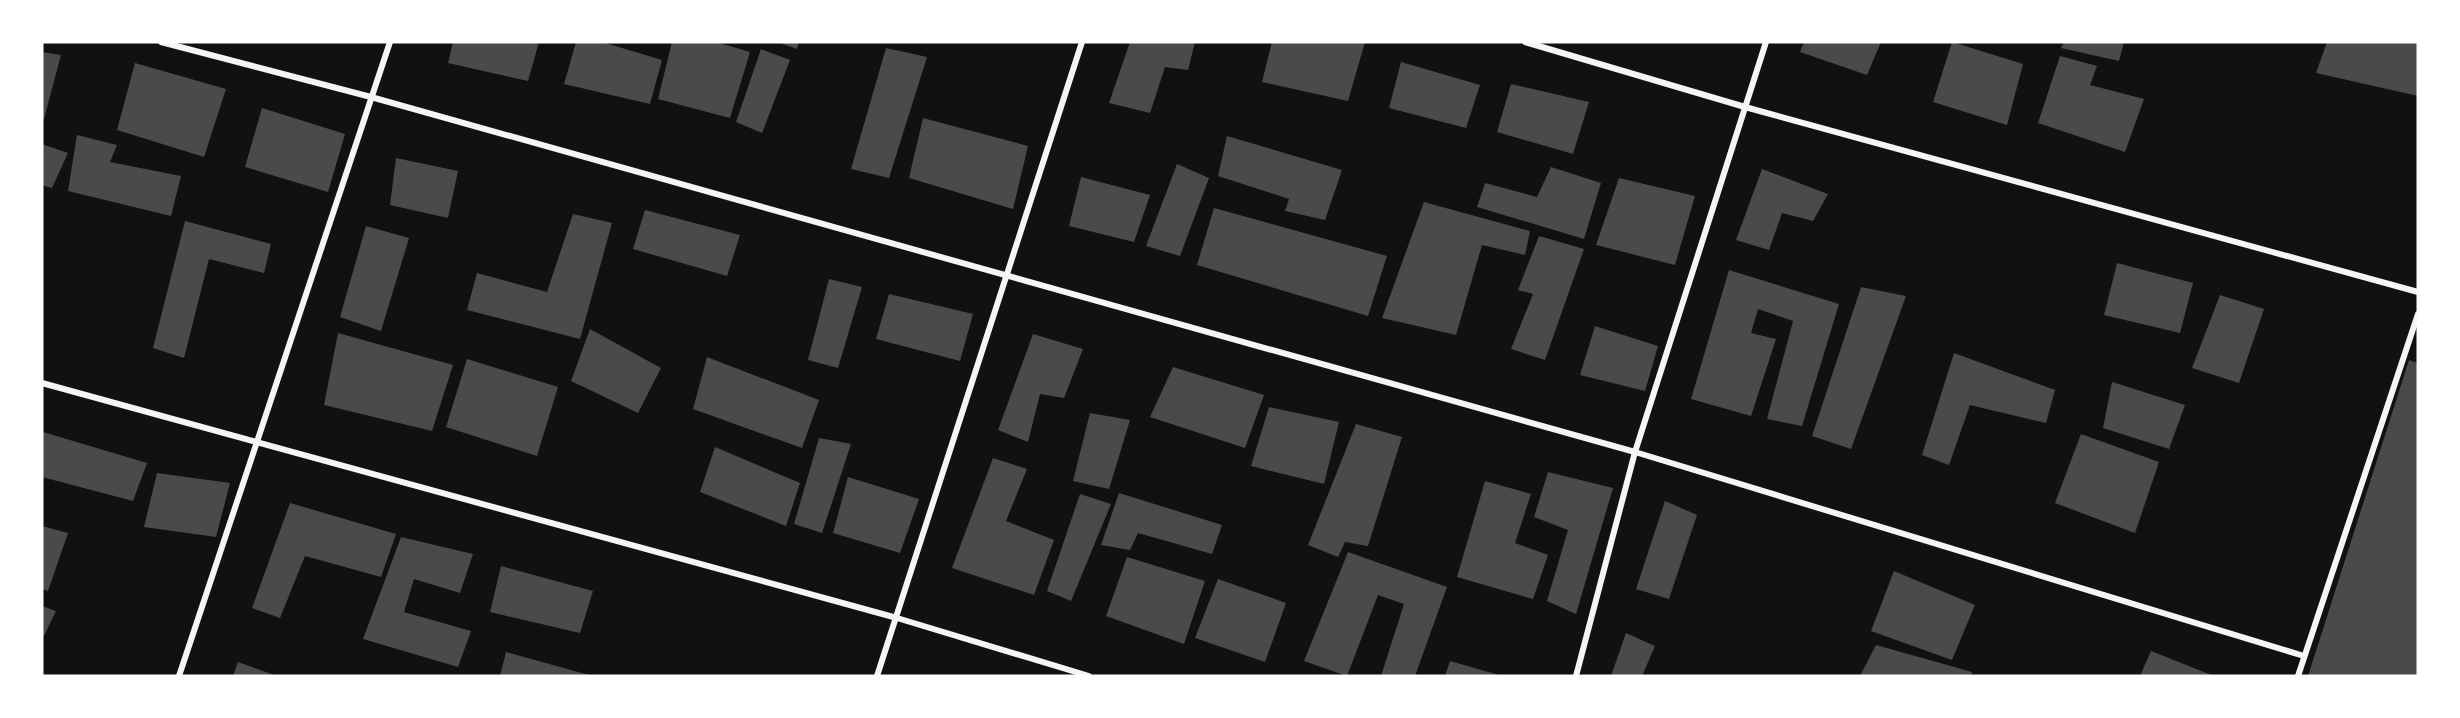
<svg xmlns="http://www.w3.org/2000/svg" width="2460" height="718" viewBox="0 0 2460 718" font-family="Commissioner,sans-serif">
<rect width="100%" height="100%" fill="#111"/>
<!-- building -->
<g fill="#4a4a4a">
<polygon points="453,42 539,42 528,81 448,63"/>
<polygon points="576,42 602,42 662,60 650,104 564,84"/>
<polygon points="672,42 716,42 750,52 730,118 658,99"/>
<polygon points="777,42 799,42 797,49"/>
<polygon points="1130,42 1195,42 1188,70 1165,67 1150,113 1109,103"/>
<polygon points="1272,42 1365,42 1348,101 1262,82"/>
<polygon points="1804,42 1881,42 1867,75 1800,52"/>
<polygon points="1952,42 2023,64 2007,125 1933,102"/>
<polygon points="2064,42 2124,42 2119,61 2061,48"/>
<polygon points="2327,42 2418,42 2418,96 2316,73"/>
<polygon points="886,48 927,57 889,178 851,169"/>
<polygon points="761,49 790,60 762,133 736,122"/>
<polygon points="42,52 61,55 44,119 42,119"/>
<polygon points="2060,56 2097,66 2090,85 2144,99 2125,152 2038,123"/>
<polygon points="1401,62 1480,85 1466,128 1389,108"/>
<polygon points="135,63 226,89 204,157 117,130"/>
<polygon points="1511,84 1589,102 1573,154 1497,132"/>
<polygon points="262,108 345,134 328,192 245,167"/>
<polygon points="923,118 1028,146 1013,209 909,178"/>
<polygon points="77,135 117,145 110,162 181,176 171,216 68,191"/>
<polygon points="1227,136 1342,170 1325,220 1285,211 1289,199 1218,176"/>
<polygon points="42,144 68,153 52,188 42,185"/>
<polygon points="396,158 458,171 448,218 390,205"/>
<polygon points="1177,164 1209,178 1180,256 1146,246"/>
<polygon points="1551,167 1601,183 1584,239 1477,207 1485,183 1537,197"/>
<polygon points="1762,169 1828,194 1813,221 1782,213 1769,250 1736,240"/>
<polygon points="1081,177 1150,195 1134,242 1069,226"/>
<polygon points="1619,178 1695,196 1675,265 1596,245"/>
<polygon points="1424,202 1530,231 1525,255 1482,245 1456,335 1382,318"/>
<polygon points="1214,208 1387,256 1368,316 1197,265"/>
<polygon points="645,210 740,235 727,276 633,249"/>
<polygon points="573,214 612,223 580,339 467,310 477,273 547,292"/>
<polygon points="185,221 271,244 264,273 209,259 184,358 153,348"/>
<polygon points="366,226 409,238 381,331 340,317"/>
<polygon points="1539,236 1584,249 1545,360 1511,349 1533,294 1518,290"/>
<polygon points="2117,263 2193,283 2180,333 2104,315"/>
<polygon points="1729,270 1839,304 1802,426 1767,419 1793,321 1758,309 1751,333 1776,339 1751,416 1691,399"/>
<polygon points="829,279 862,287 838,368 808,360"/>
<polygon points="1861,287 1906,296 1851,449 1812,436"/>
<polygon points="889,294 973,314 960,361 876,339"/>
<polygon points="2220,295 2264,309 2239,383 2192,368"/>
<polygon points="1595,326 1658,346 1645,391 1580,375"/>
<polygon points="590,329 661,368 638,413 571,381"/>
<polygon points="338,333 453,365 432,431 324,405"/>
<polygon points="1033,334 1083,349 1064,398 1040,394 1028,442 998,430"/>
<polygon points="1954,353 2055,390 2046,423 1970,405 1949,465 1922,455"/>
<polygon points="707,357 819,400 802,448 693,409"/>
<polygon points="467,359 558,387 537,456 446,427"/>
<polygon points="2409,360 2418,363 2418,676 2308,676"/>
<polygon points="1173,367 1264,395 1245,448 1150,417"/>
<polygon points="2112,382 2185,405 2169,449 2103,428"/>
<polygon points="1269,407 1339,422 1324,484 1251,466"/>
<polygon points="1090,413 1130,420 1109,489 1073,481"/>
<polygon points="1356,424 1402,437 1368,546 1345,542 1338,557 1308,545"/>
<polygon points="43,432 147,463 133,501 42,477"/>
<polygon points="2081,434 2159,462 2135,533 2055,503"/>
<polygon points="819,438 851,444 822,533 794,524"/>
<polygon points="715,447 800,483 786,526 700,492"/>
<polygon points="993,458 1027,469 1006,521 1054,540 1034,595 952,568"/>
<polygon points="1548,472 1613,488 1576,614 1547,601 1568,530 1534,517"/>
<polygon points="157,473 230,483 216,537 144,527"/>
<polygon points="848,477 919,499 900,553 833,533"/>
<polygon points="1485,481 1531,494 1515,543 1548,555 1533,599 1457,577"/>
<polygon points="1119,493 1222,525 1212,554 1138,533 1130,550 1101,545"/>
<polygon points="1080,494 1111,504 1071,601 1047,591"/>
<polygon points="1665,501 1697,515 1669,599 1636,589"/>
<polygon points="290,503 396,534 381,577 305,556 280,618 252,608"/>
<polygon points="42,526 68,533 48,591 42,589"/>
<polygon points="401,537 473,554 460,593 414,579 404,612 471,631 458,667 363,639"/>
<polygon points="1348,552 1447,587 1415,676 1381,676 1404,604 1378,595 1347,676 1304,661"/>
<polygon points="1127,557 1205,581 1184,644 1106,616"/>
<polygon points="501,566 593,591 580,633 490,612"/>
<polygon points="1894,571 1975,605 1952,660 1871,631"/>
<polygon points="1218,579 1286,603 1265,662 1195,638"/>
<polygon points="42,606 56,611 42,640"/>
<polygon points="1626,633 1655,646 1642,676 1611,676"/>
<polygon points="1876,645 1972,672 1971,676 1860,676"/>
<polygon points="2151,651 2214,676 2140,676"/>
<polygon points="506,652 589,675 589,676 500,676"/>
<polygon points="1450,661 1499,675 1499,676 1445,676"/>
<polygon points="238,662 277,676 233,676"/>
</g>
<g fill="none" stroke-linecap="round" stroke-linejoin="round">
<!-- minor -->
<g stroke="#f5f5f5" stroke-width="6">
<polyline points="161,42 371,97 1635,452 2304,656"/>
<polyline points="1525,42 1745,107 2418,292"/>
<polyline points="42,383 897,618 1089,676"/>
<polyline points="179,676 390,42"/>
<polyline points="877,676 1082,42"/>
<polyline points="1576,676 1635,452 1766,42"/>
<polyline points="2298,676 2418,314"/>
</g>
</g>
<!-- border -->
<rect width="2460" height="718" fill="none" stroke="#ffffff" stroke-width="87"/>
</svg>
